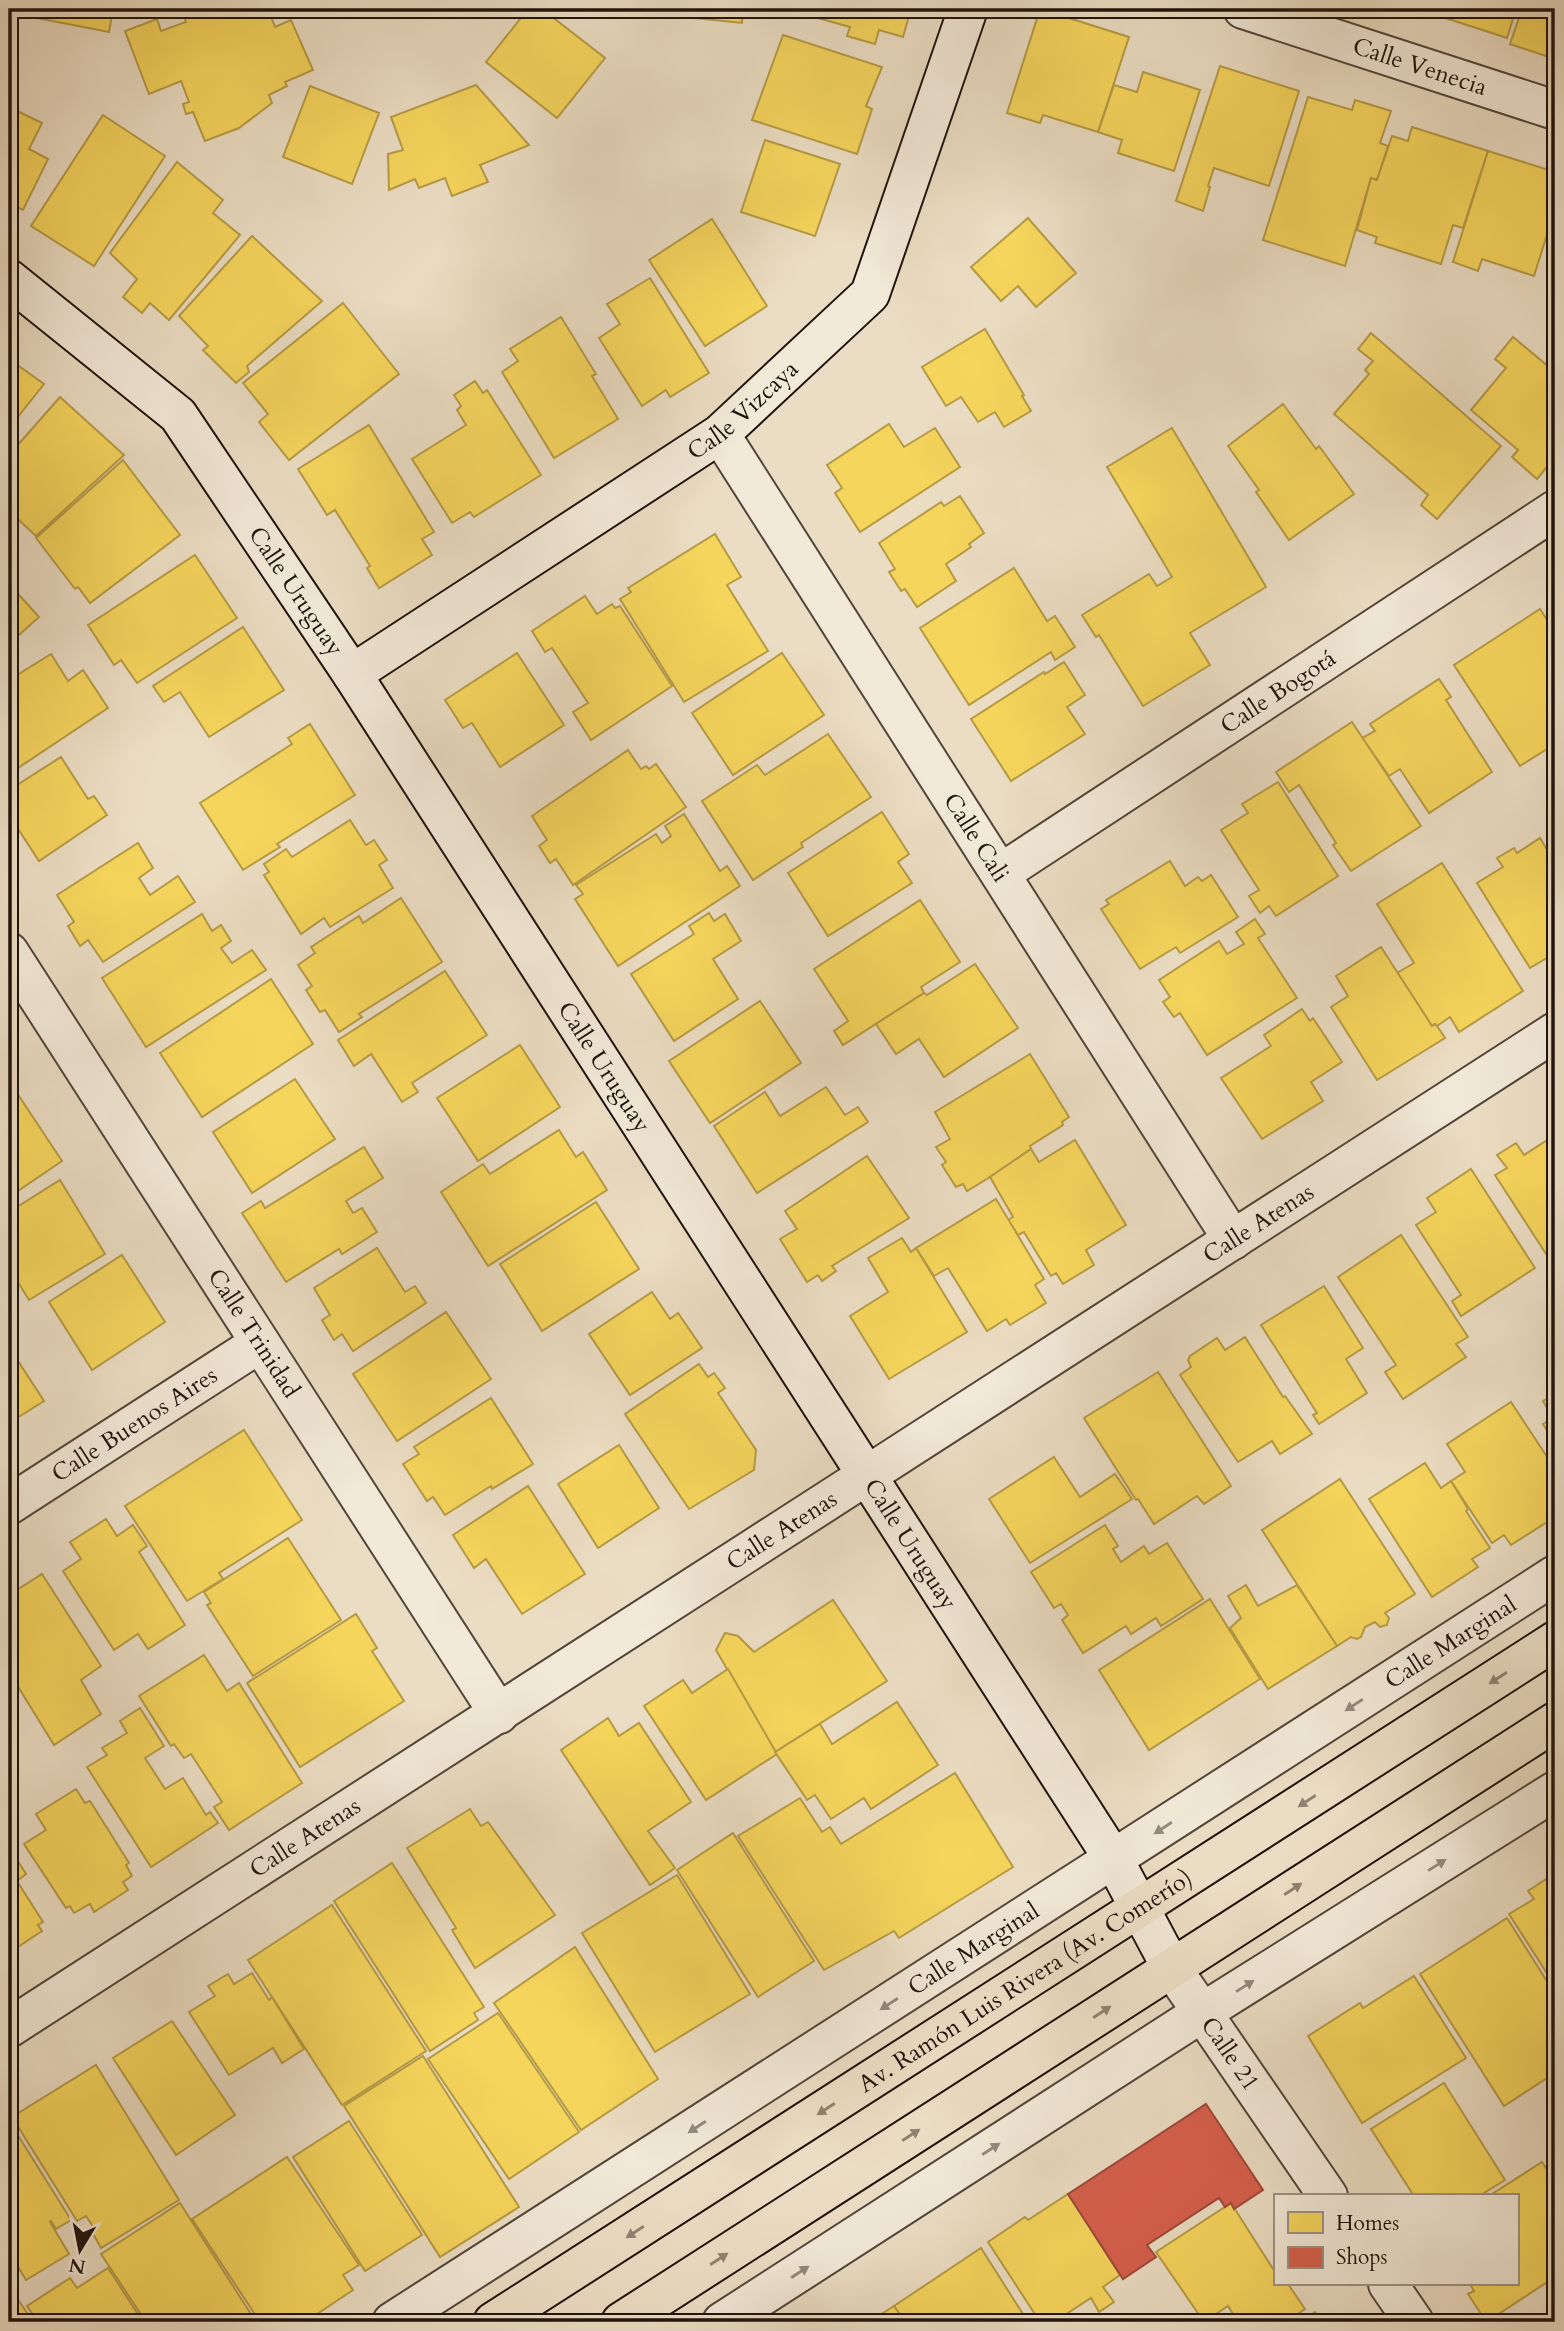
<svg xmlns="http://www.w3.org/2000/svg" width="1564" height="2331" viewBox="0 0 1564 2331" font-family="Cardo,serif">
<rect width="100%" height="100%" fill="#ebddc3"/>
<filter id="stains"><feTurbulence type="fractalNoise" baseFrequency=".00286" numOctaves="4"/><feColorMatrix values="0 0 0 0 .2 0 0 0 0 .09 0 0 0 0 .02 0 0 0 .5 -.17"/></filter>
<radialGradient id="worn" r=".72"><stop offset=".6" stop-color="#630" stop-opacity="0"/><stop offset="1" stop-color="#630" stop-opacity=".3"/></radialGradient>
<!-- homes -->
<g fill="#f6d55c" stroke="#b69b45" stroke-width="2">
<polygon points="12,9 113,9 109,32 11,13"/>
<polygon points="181,9 268,9 275,27 291,20 313,70 285,82 287,86 269,95 272,103 239,128 205,141 193,112 186,114 183,104 189,102 181,81 149,94 125,31 157,19 161,31 186,22"/>
<polygon points="528,9 542,9 605,58 557,118 486,62"/>
<polygon points="627,9 743,9 742,23 627,11"/>
<polygon points="765,9 911,9 903,37 879,30 875,44 847,36 850,27 800,13 798,18"/>
<polygon points="1040,9 1129,37 1098,132 1043,115 1040,123 1007,113"/>
<polygon points="1428,9 1516,9 1507,38 1427,12"/>
<polygon points="1526,9 1555,9 1555,53 1552,58 1510,44 1521,12 1525,13"/>
<polygon points="783,35 882,67 866,106 872,109 857,154 752,120"/>
<polygon points="1220,66 1299,91 1269,186 1214,168 1208,186 1210,187 1203,211 1176,201"/>
<polygon points="1143,72 1200,90 1174,171 1118,153 1122,140 1098,132 1114,85 1137,92"/>
<polygon points="476,85 529,145 480,165 488,182 452,196 445,178 419,188 415,179 389,190 388,154 403,150 391,117"/>
<polygon points="310,86 379,113 352,184 283,157"/>
<polygon points="1308,97 1352,110 1355,100 1391,111 1380,143 1388,146 1377,180 1371,178 1345,266 1263,240"/>
<polygon points="9,107 42,123 29,149 48,159 23,210 9,203"/>
<polygon points="103,115 165,156 94,266 31,226"/>
<polygon points="1412,127 1488,151 1463,228 1453,225 1441,264 1375,243 1377,237 1357,230 1371,178 1377,180 1392,136 1408,141"/>
<polygon points="765,140 840,164 815,236 741,212"/>
<polygon points="1488,151 1555,172 1555,209 1534,276 1482,259 1478,271 1453,262"/>
<polygon points="177,162 223,200 213,213 240,235 169,320 150,303 142,313 123,297 137,279 110,253"/>
<polygon points="1028,218 1076,273 1036,307 1018,286 1001,301 971,267"/>
<polygon points="712,219 767,306 705,346 649,260"/>
<polygon points="252,236 322,301 247,366 249,372 236,383 203,350 208,346 179,316"/>
<polygon points="650,278 709,373 670,397 666,390 642,406 599,338 620,324 607,304"/>
<polygon points="343,303 399,374 289,460 259,422 268,414 243,383"/>
<polygon points="561,317 596,374 592,376 618,419 554,458 502,372 518,361 510,349"/>
<polygon points="985,329 1024,395 1022,396 1031,411 1004,427 995,412 978,422 961,397 946,406 922,367"/>
<polygon points="1371,333 1501,446 1437,519 1421,505 1428,495 1334,414 1369,374 1365,370 1373,361 1358,349"/>
<polygon points="1513,337 1555,372 1555,457 1537,479 1512,457 1518,450 1471,410 1506,368 1495,359"/>
<polygon points="9,359 44,384 9,428"/>
<polygon points="475,381 483,393 487,390 541,475 474,517 470,512 452,523 412,459 466,425 457,410 461,406 454,395"/>
<polygon points="60,397 124,455 36,536 9,511 9,455"/>
<polygon points="1283,404 1316,449 1319,446 1354,494 1289,540 1256,492 1259,490 1228,446"/>
<polygon points="889,424 904,447 935,428 960,467 860,532 835,493 842,488 827,465"/>
<polygon points="369,425 434,532 422,539 432,555 379,588 367,568 370,566 335,510 327,515 298,469"/>
<polygon points="1172,428 1266,587 1190,633 1210,665 1143,706 1099,635 1096,637 1082,615 1149,574 1157,586 1172,577 1107,467"/>
<polygon points="123,460 180,535 90,603 78,587 75,589 36,538"/>
<polygon points="960,496 984,533 969,544 971,547 946,564 956,581 917,607 905,589 901,591 889,572 895,569 879,543 941,502 944,506"/>
<polygon points="715,534 741,577 727,585 768,651 684,702 620,599 631,592 628,588"/>
<polygon points="195,555 237,618 137,683 121,660 114,665 88,625"/>
<polygon points="1014,568 1047,621 1055,616 1075,647 1055,660 1051,652 969,705 920,628"/>
<polygon points="9,584 39,617 9,644"/>
<polygon points="585,596 597,614 612,604 615,608 620,606 672,686 591,740 573,712 588,703 552,648 545,652 532,631"/>
<polygon points="1540,609 1555,632 1555,744 1520,766 1454,665"/>
<polygon points="243,627 284,690 209,737 180,692 164,702 153,686"/>
<polygon points="517,653 564,725 500,767 472,723 463,728 445,700"/>
<polygon points="782,653 824,715 733,775 692,713"/>
<polygon points="51,654 68,681 83,670 108,708 9,774 9,680"/>
<polygon points="1064,662 1085,695 1067,707 1085,734 1011,781 971,719 1044,672 1045,674"/>
<polygon points="1439,679 1451,697 1446,700 1492,772 1429,813 1400,769 1389,776 1362,738 1375,731 1370,724"/>
<polygon points="1352,722 1421,826 1351,871 1333,845 1336,843 1299,785 1289,792 1276,772"/>
<polygon points="310,724 355,795 277,844 280,847 243,870 200,803 292,744 288,738"/>
<polygon points="828,734 871,797 801,843 803,847 753,880 702,801 757,765 765,775"/>
<polygon points="628,750 641,769 646,766 649,769 656,764 686,807 573,885 556,859 550,863 539,846 547,840 532,816"/>
<polygon points="61,757 88,799 94,796 107,815 39,861 9,815 9,790"/>
<polygon points="1278,782 1338,876 1276,916 1269,906 1260,913 1249,896 1259,890 1221,830 1248,813 1242,804"/>
<polygon points="882,812 909,854 898,862 912,883 828,936 788,873"/>
<polygon points="684,814 720,871 727,866 740,886 618,966 575,899 583,894 576,885 656,834 662,843 671,836 665,826"/>
<polygon points="350,820 366,845 374,840 387,860 379,865 393,888 330,927 324,918 301,934 264,875 269,872 264,864 286,849 292,857"/>
<polygon points="1540,838 1555,863 1555,953 1530,968 1477,883 1503,867 1497,858 1514,848 1517,853"/>
<polygon points="138,843 153,868 139,878 150,895 178,876 195,902 103,962 88,940 80,946 68,926 74,922 57,895"/>
<polygon points="1170,861 1185,886 1198,877 1202,881 1211,875 1238,917 1180,953 1176,947 1140,969 1101,909 1109,904 1106,900"/>
<polygon points="1442,863 1523,991 1459,1032 1450,1017 1437,1026 1435,1024 1432,1026 1397,973 1414,963 1377,904"/>
<polygon points="401,898 442,962 359,1014 362,1017 339,1032 325,1010 320,1012 306,990 312,986 298,965 315,953 311,947 359,916 363,923"/>
<polygon points="920,900 960,962 921,987 924,993 843,1045 834,1031 848,1021 814,969"/>
<polygon points="709,913 714,921 725,914 741,941 713,959 738,999 674,1041 631,974 694,934 689,926"/>
<polygon points="202,914 212,931 221,925 231,941 221,948 232,963 252,950 266,970 146,1047 102,978"/>
<polygon points="1255,919 1265,934 1258,938 1297,998 1207,1055 1180,1013 1174,1017 1163,1002 1170,997 1159,980 1219,941 1227,954 1244,944 1236,932"/>
<polygon points="1381,947 1432,1026 1435,1024 1437,1026 1445,1038 1377,1080 1331,1007 1348,996 1336,976"/>
<polygon points="975,964 1018,1028 944,1077 919,1039 896,1054 876,1024 924,993 927,995"/>
<polygon points="445,971 487,1035 412,1083 418,1092 402,1102 371,1054 354,1066 338,1040"/>
<polygon points="271,979 313,1044 202,1117 160,1053"/>
<polygon points="760,1001 801,1063 710,1123 669,1061"/>
<polygon points="1302,1009 1310,1021 1313,1018 1342,1062 1311,1082 1323,1101 1262,1139 1221,1078 1271,1046 1264,1035"/>
<polygon points="520,1045 560,1107 478,1161 437,1098"/>
<polygon points="1030,1054 1069,1117 1062,1122 1063,1125 1030,1146 1031,1149 990,1177 967,1191 963,1184 956,1187 942,1165 946,1162 936,1147 950,1139 935,1112"/>
<polygon points="295,1079 335,1139 252,1193 213,1132"/>
<polygon points="9,1081 62,1161 9,1197"/>
<polygon points="826,1087 845,1115 858,1107 868,1122 757,1193 714,1126 765,1092 780,1116"/>
<polygon points="559,1130 576,1157 583,1152 607,1190 488,1266 441,1192 483,1164 490,1174"/>
<polygon points="1555,1135 1555,1256 1550,1260 1495,1175 1507,1168 1497,1155 1516,1143 1524,1155"/>
<polygon points="1075,1140 1126,1225 1086,1250 1094,1265 1063,1284 1056,1273 1051,1276 1024,1232 1018,1235 1008,1220 1013,1217 990,1177 1031,1149 1039,1162"/>
<polygon points="364,1147 383,1178 346,1201 353,1213 362,1208 377,1232 342,1254 339,1249 286,1282 242,1213 261,1201 265,1208"/>
<polygon points="867,1156 909,1218 832,1266 836,1271 822,1281 818,1275 807,1282 780,1239 797,1229 785,1211"/>
<polygon points="1471,1169 1535,1268 1461,1316 1452,1301 1461,1295 1416,1225 1436,1212 1427,1198"/>
<polygon points="60,1180 105,1254 29,1300 9,1268 9,1212"/>
<polygon points="996,1199 1044,1279 1035,1285 1046,1303 1010,1325 1006,1319 987,1331 948,1268 934,1276 916,1248"/>
<polygon points="596,1202 639,1269 542,1331 500,1264"/>
<polygon points="1401,1235 1468,1337 1456,1344 1466,1357 1403,1399 1385,1372 1396,1365 1338,1277"/>
<polygon points="902,1238 911,1252 916,1248 967,1332 889,1379 850,1316 888,1292 868,1258"/>
<polygon points="377,1248 405,1292 415,1286 426,1303 353,1351 342,1334 334,1340 322,1320 330,1315 314,1288"/>
<polygon points="122,1255 165,1322 92,1370 49,1302"/>
<polygon points="1324,1286 1363,1348 1346,1359 1367,1393 1319,1424 1313,1415 1317,1413 1261,1325"/>
<polygon points="652,1292 670,1319 678,1313 702,1348 630,1395 589,1334"/>
<polygon points="446,1312 491,1379 397,1441 353,1374"/>
<polygon points="1245,1337 1283,1397 1285,1396 1312,1434 1280,1454 1272,1441 1238,1462 1180,1375 1191,1367 1188,1360 1190,1356 1217,1338 1225,1350"/>
<polygon points="9,1347 44,1401 9,1423"/>
<polygon points="699,1364 708,1377 714,1373 725,1388 718,1393 756,1450 754,1470 689,1509 625,1414"/>
<polygon points="1158,1372 1231,1486 1204,1504 1197,1496 1154,1524 1138,1499 1136,1500 1084,1418"/>
<polygon points="1555,1394 1555,1443 1543,1424 1553,1418 1543,1401"/>
<polygon points="491,1398 533,1464 492,1489 491,1486 445,1515 433,1497 427,1501 403,1464 419,1454 414,1447"/>
<polygon points="1511,1402 1555,1469 1555,1517 1511,1545 1504,1535 1492,1543 1451,1481 1465,1472 1447,1444"/>
<polygon points="244,1430 302,1520 219,1573 223,1579 187,1601 125,1506"/>
<polygon points="619,1445 659,1508 598,1548 558,1484"/>
<polygon points="1054,1457 1080,1497 1115,1474 1132,1499 1030,1563 989,1499"/>
<polygon points="1425,1463 1441,1488 1451,1481 1468,1509 1466,1511 1490,1548 1472,1559 1478,1567 1432,1597 1369,1499"/>
<polygon points="1340,1479 1415,1594 1385,1613 1389,1618 1387,1625 1380,1627 1375,1622 1365,1627 1361,1637 1357,1639 1351,1637 1337,1646 1262,1530"/>
<polygon points="528,1486 585,1574 522,1614 486,1559 474,1568 453,1535"/>
<polygon points="106,1519 117,1536 133,1525 147,1546 139,1552 185,1625 148,1649 138,1634 114,1650 63,1571 81,1559 70,1542"/>
<polygon points="1105,1525 1118,1546 1113,1549 1121,1562 1144,1546 1149,1554 1167,1543 1203,1599 1161,1626 1156,1618 1131,1634 1126,1626 1083,1653 1062,1620 1068,1615 1061,1604 1054,1608 1031,1572"/>
<polygon points="288,1538 341,1620 253,1676 207,1605 211,1603 204,1592"/>
<polygon points="42,1574 101,1666 81,1680 101,1714 54,1745 9,1672 9,1664 11,1663 9,1659 9,1595"/>
<polygon points="1246,1585 1258,1606 1297,1585 1337,1646 1268,1689 1230,1628 1241,1618 1228,1596"/>
<polygon points="1210,1599 1260,1679 1149,1750 1099,1670"/>
<polygon points="833,1600 887,1681 775,1752 716,1650 725,1633 738,1636 754,1652"/>
<polygon points="356,1614 377,1648 372,1651 404,1701 300,1767 247,1683"/>
<polygon points="204,1655 227,1691 239,1683 302,1783 229,1830 214,1807 222,1802 191,1754 184,1758 174,1744 171,1746 139,1696"/>
<polygon points="728,1669 777,1754 706,1800 644,1706 683,1680 692,1693"/>
<polygon points="897,1702 938,1765 871,1809 864,1798 831,1819 815,1795 807,1800 775,1752 820,1724 832,1744"/>
<polygon points="140,1708 164,1746 145,1758 165,1789 183,1778 206,1815 210,1812 218,1823 151,1867 87,1767 107,1755 102,1748 127,1733 120,1721"/>
<polygon points="608,1718 619,1736 639,1723 691,1802 648,1831 675,1868 650,1885 561,1750"/>
<polygon points="955,1773 1013,1867 899,1938 894,1931 824,1970 738,1836 800,1798 822,1832 830,1827 841,1844"/>
<polygon points="76,1789 85,1803 90,1801 129,1863 126,1865 132,1876 123,1882 128,1890 94,1912 90,1904 74,1913 70,1906 66,1908 24,1844 46,1830 36,1814"/>
<polygon points="470,1809 481,1826 488,1822 555,1915 475,1968 452,1930 456,1928 407,1848"/>
<polygon points="733,1833 814,1961 758,1997 677,1870"/>
<polygon points="9,1847 26,1874 17,1881 43,1922 38,1925 42,1931 9,1953"/>
<polygon points="392,1863 484,2007 474,2013 478,2020 430,2051 334,1901"/>
<polygon points="677,1875 750,1994 655,2052 582,1933"/>
<polygon points="1551,1876 1555,1882 1555,1986 1509,1914 1534,1899 1528,1891"/>
<polygon points="332,1905 426,2051 342,2105 248,1960"/>
<polygon points="1507,1918 1555,1994 1555,2073 1504,2106 1420,1974"/>
<polygon points="575,1947 658,2079 581,2130 494,2003"/>
<polygon points="252,1973 269,2000 272,1997 304,2049 282,2063 273,2048 229,2075 189,2012 215,1996 208,1986 228,1974 234,1984"/>
<polygon points="1414,1976 1466,2058 1362,2123 1308,2036 1360,2003 1363,2008"/>
<polygon points="498,2013 579,2132 509,2179 428,2059"/>
<polygon points="172,2021 235,2115 176,2155 113,2058"/>
<polygon points="423,2056 519,2207 440,2257 344,2106"/>
<polygon points="96,2065 179,2200 101,2248 91,2230 94,2228 86,2216 77,2221 12,2117"/>
<polygon points="1444,2083 1505,2180 1479,2196 1414,2196 1371,2129"/>
<polygon points="9,2121 71,2220 56,2229 51,2221 50,2222 69,2254 26,2280 9,2252"/>
<polygon points="349,2121 422,2235 365,2271 293,2157"/>
<polygon points="287,2157 359,2265 343,2275 353,2290 305,2322 260,2322 192,2219"/>
<polygon points="1542,2162 1555,2182 1555,2277 1491,2319 1488,2314 1483,2317 1468,2294 1474,2291 1470,2284 1517,2284 1517,2196 1489,2196"/>
<polygon points="1068,2194 1120,2275 1103,2287 1114,2302 1099,2312 1091,2298 1054,2322 1040,2322 988,2242 1025,2217 1028,2220"/>
<polygon points="180,2203 256,2322 146,2322 101,2254"/>
<polygon points="1231,2203 1275,2272 1275,2284 1288,2284 1305,2309 1286,2322 1238,2322 1228,2306 1204,2322 1156,2252"/>
<polygon points="981,2248 1028,2322 905,2322 894,2306"/>
<polygon points="108,2268 143,2322 38,2322 27,2306 70,2278 77,2288"/>
<polygon points="19,2301 33,2322 9,2322 9,2307"/>
<polygon points="894,2306 905,2322 869,2322"/>
<polygon points="1315,2312 1322,2322 1299,2322"/>
</g>
<!-- shops -->
<polygon fill="#d6604d" stroke="#9f493a" stroke-width="2" points="1206,2104 1263,2190 1234,2209 1231,2203 1225,2207 1219,2198 1147,2245 1156,2257 1123,2279 1068,2194"/>
<g fill="none" stroke-linecap="round" stroke-linejoin="round">
<defs>
<g id="street">
<path id="s1" d="M1243 9 1555 110"/>
<path id="s2" d="M720 434 1233 1240"/>
<path id="s3" d="M1001 873 1555 510"/>
<path id="s4" d="M9 952 499 1714"/>
<path id="s5" d="M9 1505 260 1343"/>
<path id="s6" d="M1171 1967 1328 2196"/>
<path id="s7" d="M9 2028 1555 1032"/>
<polyline points="1388,2284 1414,2322"/>
<path id="s8" d="M392 2322 1555 1575"/>
<polyline points="722,2322 1203,2012 1555,1791"/>
</g>
<g id="secondary">
<path id="s9" d="M9 279 178 415 352 674 1114 1860 1171 1967"/>
<path id="s10" d="M352 674 720 434 870 294 968 9"/>
</g>
<g id="primary">
<path id="s11" d="M493 2322 1555 1641"/>
<polyline points="621,2322 1555,1722"/>
</g>
</defs>
<!-- street casing -->
<use href="#street" stroke="#52463b" stroke-width="42"/>
<!-- secondary casing -->
<use href="#secondary" stroke="#1f130e" stroke-width="42"/>
<!-- primary casing -->
<use href="#primary" stroke="#1f130e" stroke-width="42"/>
<!-- street -->
<use href="#street" stroke="#f2e9d8" stroke-width="38"/>
<!-- secondary -->
<use href="#secondary" stroke="#f2e9d8" stroke-width="38"/>
<!-- primary -->
<use href="#primary" stroke="#ebddc3" stroke-width="38"/>
</g>
<!-- one-way arrows -->
<defs><path id="oneway-solid" d="M-6-.8H1V-3.2L6.5 0L1 3.2V.8H-6Z" transform="scale(1.75)"/></defs>
<g fill="#8f8272">
<use href="#oneway-solid" transform="translate(1498 1678) rotate(147)"/>
<use href="#oneway-solid" transform="translate(1307 1801) rotate(147)"/>
<use href="#oneway-solid" transform="translate(1293 1889) rotate(-33)"/>
<use href="#oneway-solid" transform="translate(1102 2012) rotate(-33)"/>
<use href="#oneway-solid" transform="translate(826 2109) rotate(147)"/>
<use href="#oneway-solid" transform="translate(911 2135) rotate(-33)"/>
<use href="#oneway-solid" transform="translate(635 2232) rotate(147)"/>
<use href="#oneway-solid" transform="translate(719 2259) rotate(-33)"/>
</g>
<g fill="#93897d">
<use href="#oneway-solid" transform="translate(1354 1705) rotate(147)"/>
<use href="#oneway-solid" transform="translate(1163 1828) rotate(147)"/>
<use href="#oneway-solid" transform="translate(1437 1865) rotate(-32)"/>
<use href="#oneway-solid" transform="translate(1245 1986) rotate(-32)"/>
<use href="#oneway-solid" transform="translate(889 2004) rotate(147)"/>
<use href="#oneway-solid" transform="translate(697 2127) rotate(147)"/>
<use href="#oneway-solid" transform="translate(991 2149) rotate(-33)"/>
<use href="#oneway-solid" transform="translate(800 2272) rotate(-33)"/>
</g>
<g text-anchor="middle" dominant-baseline="central" stroke-width="7" stroke-linejoin="round" paint-order="stroke">
<!-- street labels -->
<g font-size="24" fill="#1f130e" stroke="#f2e9d8">
<text stroke="none"><textPath href="#s1" startOffset="186">Calle Venecia</textPath></text>
<text stroke="none"><textPath href="#s10" startOffset="472">Calle Vizcaya</textPath></text>
<text stroke="none"><textPath href="#s9" startOffset="429">Calle Uruguay</textPath></text>
<text stroke="none"><textPath href="#s3" startOffset="331">Calle Bogotá</textPath></text>
<text stroke="none"><textPath href="#s2" startOffset="478">Calle Cali</textPath></text>
<text stroke="none"><textPath href="#s9" startOffset="996">Calle Uruguay</textPath></text>
<text stroke="none"><textPath href="#s7" startOffset="1486">Calle Atenas</textPath></text>
<text stroke="none"><textPath href="#s4" startOffset="453">Calle Trinidad</textPath></text>
<text stroke="none"><textPath href="#s5" startOffset="149">Calle Buenos Aires</textPath></text>
<text stroke="none"><textPath href="#s7" startOffset="919">Calle Atenas</textPath></text>
<text stroke="none"><textPath href="#s9" startOffset="1563">Calle Uruguay</textPath></text>
<text stroke="none"><textPath href="#s8" startOffset="1258">Calle Marginal</textPath></text>
<text stroke="none"><textPath href="#s7" startOffset="352">Calle Atenas</textPath></text>
<text stroke="none"><textPath href="#s8" startOffset="691">Calle Marginal</textPath></text>
<text stroke="none"><textPath href="#s11" startOffset="632">Av. Ramón Luis Rivera (Av. Comerío)</textPath></text>
<text stroke="none"><textPath href="#s6" startOffset="105">Calle 21</textPath></text>
</g>
</g>
<!-- margin -->
<rect width="1564" height="2331" fill="none" stroke="#ebddc3" stroke-width="35"/>
<rect x="10" y="10" width="1543" height="2310" fill="none" stroke="#1f130e" stroke-width="3.5"/>
<rect x="18" y="18" width="1529" height="2296" fill="none" stroke="#1f130e" stroke-width="2"/>
<!-- legend -->
<rect x="1274" y="2194" width="245" height="91" fill="#f2e9d8" stroke="#9e9387" stroke-width="2"/>
<rect x="1288" y="2212" width="35" height="21" fill="#f6d55c" stroke="#9e9387" stroke-width="2"/>
<text x="1336" y="2230" font-size="21" fill="#1f130e">Homes</text>
<rect x="1288" y="2247" width="35" height="21" fill="#d6604d" stroke="#9e9387" stroke-width="2"/>
<text x="1336" y="2264" font-size="21" fill="#1f130e">Shops</text>
<!-- north arrow -->
<g transform="translate(80 2250) rotate(190)" stroke="#f2e9d8" stroke-width="5" paint-order="stroke">
<path d="M0-5L12 26L0 18L-12 26Z" fill="#1f130e"/>
<text y="-10" font-size="19" font-weight="bold" text-anchor="middle" fill="#1f130e">N</text>
</g>
<rect width="100%" height="100%" filter="url(#stains)"/>
<rect width="100%" height="100%" fill="url(#worn)"/>
</svg>
